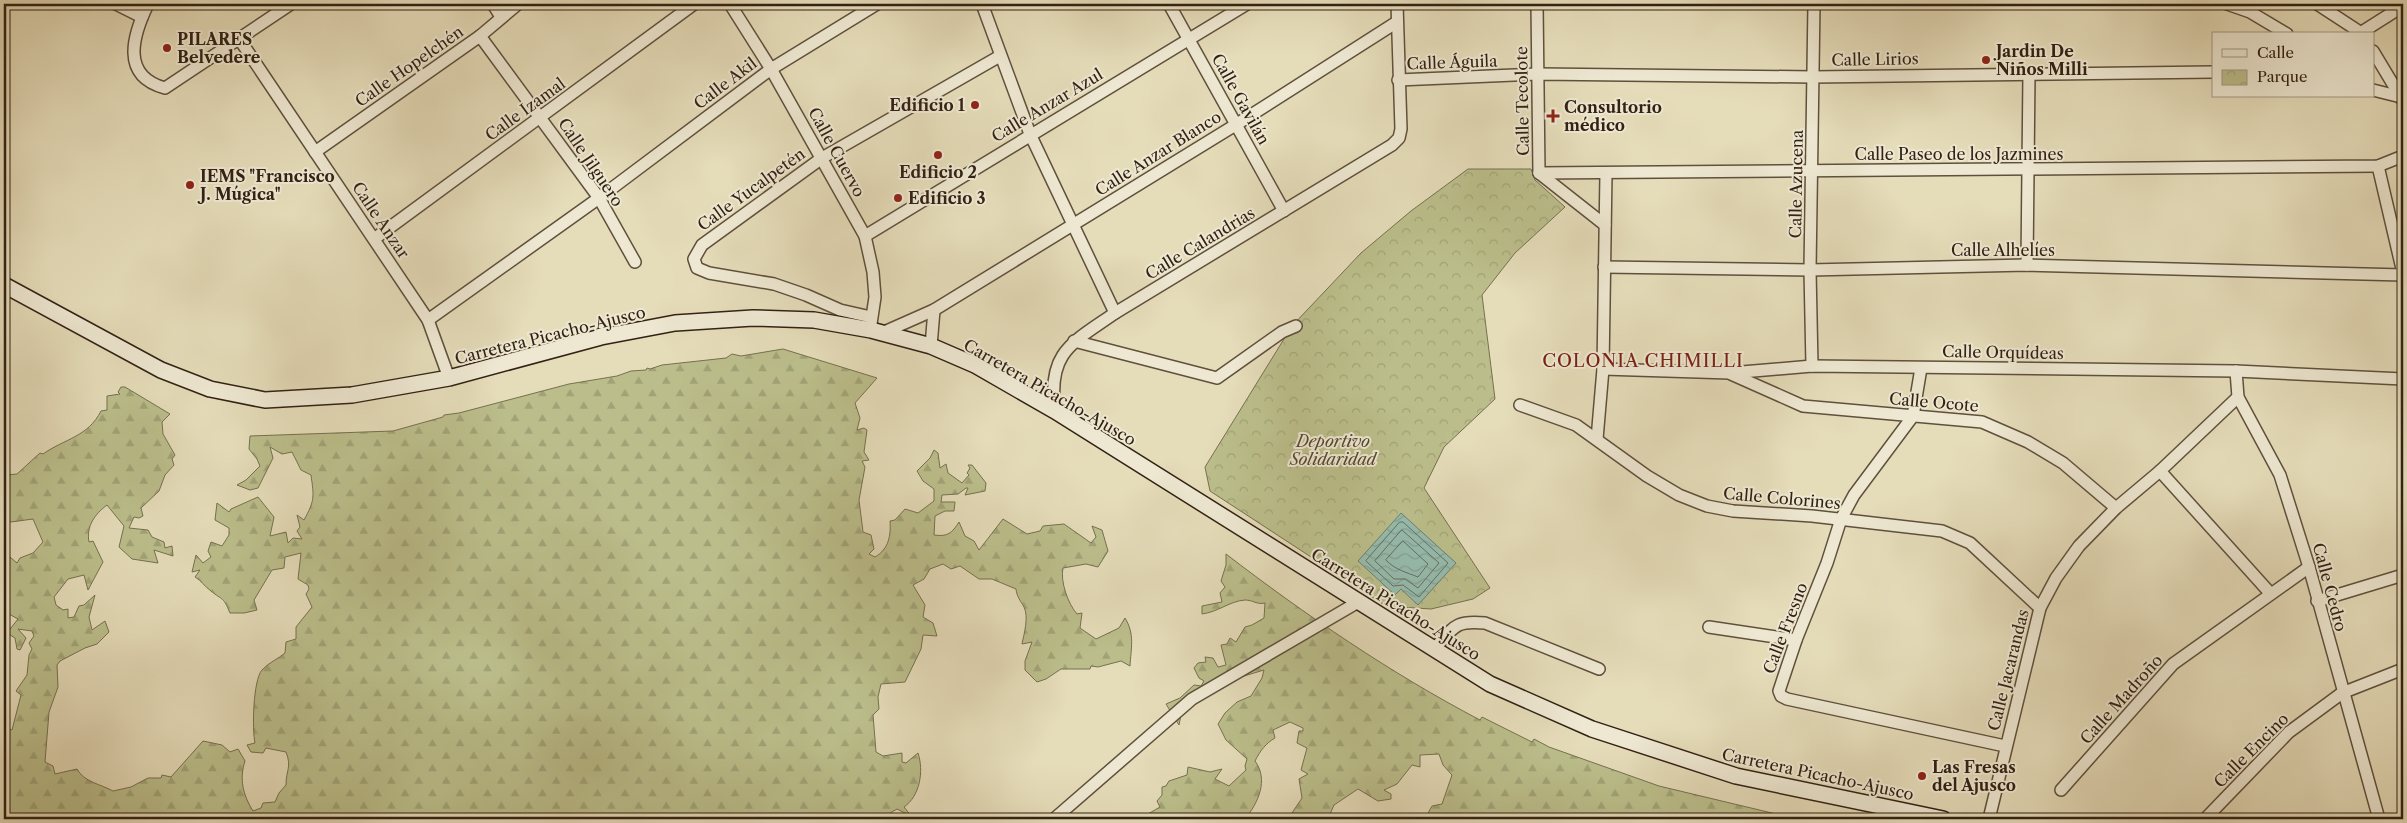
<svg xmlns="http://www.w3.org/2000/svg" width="2407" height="823" viewBox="0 0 2407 823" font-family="'Libre Caslon Text',serif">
<defs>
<pattern id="forest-firs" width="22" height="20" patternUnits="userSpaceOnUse" patternTransform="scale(1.25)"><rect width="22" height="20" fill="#bbbe8b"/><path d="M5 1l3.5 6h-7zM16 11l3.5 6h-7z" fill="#a1a377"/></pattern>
<pattern id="park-crowns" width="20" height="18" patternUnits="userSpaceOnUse" patternTransform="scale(1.25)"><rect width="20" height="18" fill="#bbbe8b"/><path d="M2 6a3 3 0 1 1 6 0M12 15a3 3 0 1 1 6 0" fill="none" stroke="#a1a377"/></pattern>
<pattern id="water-waves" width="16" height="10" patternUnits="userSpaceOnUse" patternTransform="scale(1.25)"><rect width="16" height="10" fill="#96bcae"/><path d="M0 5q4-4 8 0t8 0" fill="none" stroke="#82a195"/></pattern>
</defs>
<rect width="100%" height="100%" fill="#e5dcb9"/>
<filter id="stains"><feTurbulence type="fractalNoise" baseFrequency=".004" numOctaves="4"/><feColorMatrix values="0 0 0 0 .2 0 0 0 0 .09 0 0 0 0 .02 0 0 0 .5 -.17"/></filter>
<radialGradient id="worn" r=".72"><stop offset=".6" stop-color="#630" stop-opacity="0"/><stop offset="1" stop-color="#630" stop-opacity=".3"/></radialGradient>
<!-- forest -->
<g fill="url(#forest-firs)" stroke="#767050">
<path d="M783 349 877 378 855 403 860 418 857 430 864 428 867 430 864 452 869 460 862 461 865 467 859 500 863 532 871 535 874 549 869 554 875 557C889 549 891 535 890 521L895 520 905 509 918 513 934 501V489L923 481 917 471 930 458 934 450 938 453 940 468 946 464 948 473 962 483 969 475 967 473 970 468 968 465H972L986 483 985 491 965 495 968 488H966L958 494 942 495 941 502H955L954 511H945L935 516 934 535C948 537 952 533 959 522L965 536 974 541 979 550 1003 519 1027 534 1040 531 1043 526 1064 524 1091 543 1096 537 1092 526 1102 530 1108 551 1098 567 1086 564 1063 568C1060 581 1068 604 1077 614L1082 613 1080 628 1096 639 1119 628 1125 618C1135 634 1131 648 1130 666L1121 661 1098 667 1091 666 1090 669H1061L1046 679 1037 682 1025 670V661L1032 642 1022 644C1024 634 1029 617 1024 607 1020 600 1017 597 1016 589L992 579H979L960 566 951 569 943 564 930 569 924 579 913 585 925 605 923 617 933 623 937 636 923 635 921 649 905 682 881 684 878 697 879 709 873 715 876 752 883 756 902 753V762L906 763 918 753C924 771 920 796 904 807L911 816 897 809 880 819H4V728L12 730 21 695 16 691 27 675 29 655 32 649 29 643 34 636 32 631 18 629 26 638 20 650 17 649 15 638 7 633 18 619 9 614V594L4 589V552L17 563 20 558 33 553 43 542 33 519 11 522 4 519V488L8 482 6 475 17 474 40 453 43 454C64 439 88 437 101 411L107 410V396L120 394 118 392 121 387H125L170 414 162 422 163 434 175 455 172 459 174 465 165 475 159 491 141 508 143 516 139 518 134 517 129 528 148 530 152 537 164 542 165 548 172 546 173 556 154 550 158 563 132 559 119 547 124 526 107 505C95 514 86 526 89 542L93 541 103 562 88 590 84 575 68 579 54 597 56 605 63 610 68 609V618L74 617 79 606 84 605 95 595 89 617 92 630 105 621 109 632 97 644 85 648 60 661 57 665 58 687 49 712 45 762 53 766 55 774 77 769C84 782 100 784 113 791L131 787 148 778H161L162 775 171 777 203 741 222 745 230 752 238 749 245 761C239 779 243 795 253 811L261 808 263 803 275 802 279 793 286 785C286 770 292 767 286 752L266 748 263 753 251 752 247 745 255 743C252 730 253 680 262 670 268 663 278 659 285 653L286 642 296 639V627L312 607 306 594 309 589 308 585 298 579 301 553 285 557 284 568 272 570 254 600 257 610 244 613H230C223 596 223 601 211 591 205 587 202 581 195 577L200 570 192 572 196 555 203 563 211 557 208 551 211 542 222 546 229 535V528L215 520 217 503 229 512 231 509 258 497 274 517 270 536 286 532 288 543 293 538 302 539 297 531 300 527 297 515 304 520C315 500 314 497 311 475L301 470 292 452 282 454 270 447 273 458 258 488 250 490 237 485 246 480 260 466 257 459 249 449 250 436 393 431 443 417 444 415 459 413 569 384 617 376 631 371 646 370 647 368 650 369 662 365 726 358 732 354 741 356Z"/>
<path d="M1226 554C1304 614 1392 674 1480 720L1482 717 1532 742 1534 739 1549 747 1659 786 1797 819H1410L1427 815 1432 806 1442 804 1452 775 1443 765 1439 754 1420 755V767L1412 765 1397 784 1384 790 1391 794V799L1378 801 1358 789 1334 805 1330 814 1323 819H1292V813L1302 798 1299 779 1308 774 1301 770 1307 748 1297 743 1299 731H1303V728L1290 722 1273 730 1275 738C1266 743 1260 751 1255 761 1269 780 1258 803 1245 819H1145L1148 814 1160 807 1157 801 1162 795V787L1166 786 1169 781 1187 775 1188 767 1210 772 1222 769 1215 779 1229 786 1246 770 1245 766 1247 759 1226 740 1218 724 1225 713 1237 702 1251 696 1262 678 1264 670 1234 679 1182 710 1179 725 1166 704 1180 698 1194 685 1201 686 1204 681 1199 678 1194 668 1198 663 1206 662 1205 657 1213 658 1218 667 1226 665 1221 645 1227 644 1230 638 1236 642 1245 627 1252 625 1264 618 1265 603C1257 605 1253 600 1245 600 1230 601 1218 612 1202 614V606L1222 602 1220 593 1225 587 1221 581 1226 565Z"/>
</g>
<!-- park -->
<polygon fill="url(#park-crowns)" stroke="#767050" points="1468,169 1531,169 1535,180 1565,207 1515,253 1482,295 1495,399 1444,447 1424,488 1490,588 1473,599 1431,609 1386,606 1210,491 1205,467 1292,326 1361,253 1411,211"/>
<!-- water -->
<polygon fill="url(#water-waves)" stroke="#6e7e70" points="1401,513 1456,563 1418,605 1401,589 1395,595 1358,561"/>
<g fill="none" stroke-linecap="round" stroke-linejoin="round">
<!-- shore -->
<g stroke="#646e61" stroke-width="1">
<polygon points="1400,522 1403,522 1448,563 1419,597 1403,585 1393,586 1366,561"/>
<polygon points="1402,530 1439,563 1418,588 1405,579 1394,579 1375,561"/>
<path d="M1403 541 1428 564 1418 577C1406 572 1395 570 1386 560Z"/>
</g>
<defs>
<g id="minor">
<polyline points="116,4 142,17"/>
<path d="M148 4C133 35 120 76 165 88L291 4"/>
<polyline points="493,4 501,17"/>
<polyline points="730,4 771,69 865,236 873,272 875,297 871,324"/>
<polyline points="982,4 1030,134 1115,313"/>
<polyline points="1169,4 1284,211"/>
<polyline points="1537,4 1539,173"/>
<polyline points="2227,4 2250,12 2287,34"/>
<polyline points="2317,4 2363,34"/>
<polyline points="2362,32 2403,6"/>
<polyline points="480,36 599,198 635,262"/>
<polyline points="238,37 428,320 449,378"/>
<polyline points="2373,51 2403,101"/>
<polyline points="1398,80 1538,74 1813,77 2213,72"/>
<polyline points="2373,90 2401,97"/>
<polyline points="315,152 480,36 518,4"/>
<polyline points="2378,166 2403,273"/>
<polyline points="1539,173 2378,166 2403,156"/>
<polyline points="1539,173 1605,225"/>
<polyline points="865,236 1247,4"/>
<polyline points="374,239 694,4"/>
<polyline points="2027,265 2029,73"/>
<polyline points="1604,267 1810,270 2027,265 2403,275"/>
<polyline points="871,317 840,310 806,295 774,284 709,273 697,268 694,259 702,245 822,158 1000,56"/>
<polyline points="428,320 599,198 771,69 877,4"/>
<polyline points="882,333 934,310 1237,124 1397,22"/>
<polyline points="1074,341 1217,378 1282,332 1296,326"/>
<polyline points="931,346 934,310"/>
<polyline points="1812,366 1810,270 1814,4"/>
<polyline points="1921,368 1913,416 1854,495 1841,519 1827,563 1796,640 1779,691 1781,696 1787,699 2005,746"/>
<polyline points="1603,369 1730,373 1812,366 2236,371 2403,379"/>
<polyline points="2236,371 2238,397 2280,475 2309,567 2379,819"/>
<polyline points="1731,374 1803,406 1982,422 2028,442 2063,463 2116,508"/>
<polyline points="1520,405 1576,425 1647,476 1679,495 1707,506 1733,511 1812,516 1942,531 1970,543 2040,608"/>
<path d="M1055 411C1047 352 1072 343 1115 313L1392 145 1399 138 1401 129 1397 4"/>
<polyline points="1597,439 1603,369 1606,173"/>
<polyline points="2160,471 2270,593"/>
<polyline points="2317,601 2403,575"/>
<polyline points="1709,627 1796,640"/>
<path d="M1435 648C1454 627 1455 620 1485 623L1599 669"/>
<polyline points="2061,790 2173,664 2309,567"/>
<polyline points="1054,819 1192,699 1360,601"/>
<polyline points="1989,819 2040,608 2056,578 2079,546 2116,508 2160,471 2238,397"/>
<polyline points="2205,819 2289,732 2342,693 2403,669"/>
</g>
<polyline id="secondary" points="4,285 161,370 210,389 265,400 352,395 449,378 601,337 675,323 753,318 814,320 871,330 931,346 975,365 1055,411 1490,684 1592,729 1736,776 1943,819"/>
</defs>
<!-- minor casing -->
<use href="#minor" stroke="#5f503d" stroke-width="14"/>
<!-- secondary casing -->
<use href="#secondary" stroke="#322114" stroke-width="18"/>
<!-- minor -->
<use href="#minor" stroke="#eee8d2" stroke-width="11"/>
<!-- secondary -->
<use href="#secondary" stroke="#eee8d2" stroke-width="15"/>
</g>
<!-- markers -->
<g fill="#8f2418" stroke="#eee8d2" stroke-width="2">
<circle cx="167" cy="48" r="5"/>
<circle cx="1986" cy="60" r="5"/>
<circle cx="975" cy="105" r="5"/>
<path d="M1550.5 108.5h5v5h5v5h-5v5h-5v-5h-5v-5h5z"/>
<circle cx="938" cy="155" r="5"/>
<circle cx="190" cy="185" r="5"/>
<circle cx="898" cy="198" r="5"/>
<circle cx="1922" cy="776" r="5"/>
</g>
<g text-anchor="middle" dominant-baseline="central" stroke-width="4" stroke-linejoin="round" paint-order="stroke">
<!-- poi labels -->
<g font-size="16" font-weight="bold" fill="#322114" stroke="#eee8d2" text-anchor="start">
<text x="177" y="39">PILARES<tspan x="177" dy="18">Belvedere</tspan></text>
<text x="1996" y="51">Jardin De<tspan x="1996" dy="18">Niños Milli</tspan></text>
<text x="965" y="105" text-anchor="end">Edificio 1</text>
<text x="1564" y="107">Consultorio<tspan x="1564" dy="18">médico</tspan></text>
<text x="938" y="172" text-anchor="middle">Edificio 2</text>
<text x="200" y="176">IEMS "Francisco<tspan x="200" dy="18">J. Múgica"</tspan></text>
<text x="908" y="198">Edificio 3</text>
<text x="1932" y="767">Las Fresas<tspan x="1932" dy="18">del Ajusco</tspan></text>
</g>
<!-- street labels -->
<g font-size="16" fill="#322114" stroke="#eee8d2">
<text transform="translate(1875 59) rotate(-1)">Calle Lirios</text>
<text transform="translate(1452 62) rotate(-2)">Calle Águila</text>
<text transform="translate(409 66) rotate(-35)">Calle Hopelchén</text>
<text transform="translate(725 83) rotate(-37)">Calle Akil</text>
<text transform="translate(1241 99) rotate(61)">Calle Gavilán</text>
<text transform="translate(1522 101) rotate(-91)">Calle Tecolote</text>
<text transform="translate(1047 105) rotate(-31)">Calle Anzar Azul</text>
<text transform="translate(525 109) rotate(-36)">Calle Izamal</text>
<text transform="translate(837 152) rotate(61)">Calle Cuervo</text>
<text transform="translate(1158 153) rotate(-32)">Calle Anzar Blanco</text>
<text x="1959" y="154">Calle Paseo de los Jazmines</text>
<text transform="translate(591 162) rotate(56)">Calle Jilguero</text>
<text transform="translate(1796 184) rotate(-89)">Calle Azucena</text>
<text transform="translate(751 189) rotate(-36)">Calle Yucalpetén</text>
<text transform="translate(381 220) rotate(56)">Calle Anzar</text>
<text transform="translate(1200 243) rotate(-31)">Calle Calandrias</text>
<text x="2003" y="250">Calle Alhelíes</text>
<text transform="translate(550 335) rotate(-14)">Carretera Picacho-Ajusco</text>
<text transform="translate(2003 352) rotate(1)">Calle Orquídeas</text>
<text transform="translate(1050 392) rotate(30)">Carretera Picacho-Ajusco</text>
<text transform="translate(1934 402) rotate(5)">Calle Ocote</text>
<text transform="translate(1782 498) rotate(5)">Calle Colorines</text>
<text transform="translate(2330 587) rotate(75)">Calle Cedro</text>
<text transform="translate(1396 604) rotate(32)">Carretera Picacho-Ajusco</text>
<text transform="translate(1785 628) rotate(-69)">Calle Fresno</text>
<text transform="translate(2008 670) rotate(-76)">Calle Jacarandas</text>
<text transform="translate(2121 699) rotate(-48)">Calle Madroño</text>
<text transform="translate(2251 750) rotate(-45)">Calle Encino</text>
<text transform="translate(1818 774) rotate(12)">Carretera Picacho-Ajusco</text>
</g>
<!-- park labels -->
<g font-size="16" font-style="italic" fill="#544832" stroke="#eee8d2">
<text x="1333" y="441">Deportivo<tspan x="1333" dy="18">Solidaridad</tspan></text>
</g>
<!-- neighbourhood labels -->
<g font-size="18" letter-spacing="1" fill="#7a1f14" stroke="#eee8d2">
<text x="1643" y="361">COLONIA CHIMILLI</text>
</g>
</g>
<!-- margin -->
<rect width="2407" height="823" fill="none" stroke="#e5dcb9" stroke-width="20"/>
<rect x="5" y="5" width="2397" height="813" fill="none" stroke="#322114" stroke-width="2.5"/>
<rect x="10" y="10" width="2387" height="803" fill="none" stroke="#322114"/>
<!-- legend -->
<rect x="2212" y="32" width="162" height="65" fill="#eee8d2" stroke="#a39886"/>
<rect x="2222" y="49" width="25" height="8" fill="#eee8d2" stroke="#a39886"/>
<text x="2257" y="58" font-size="15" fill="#322114">Calle</text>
<rect x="2222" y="70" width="25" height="15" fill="url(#park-crowns)" stroke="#a39886"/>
<text x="2257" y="82" font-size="15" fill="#322114">Parque</text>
<rect width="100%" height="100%" filter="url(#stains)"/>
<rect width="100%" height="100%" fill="url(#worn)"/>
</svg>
